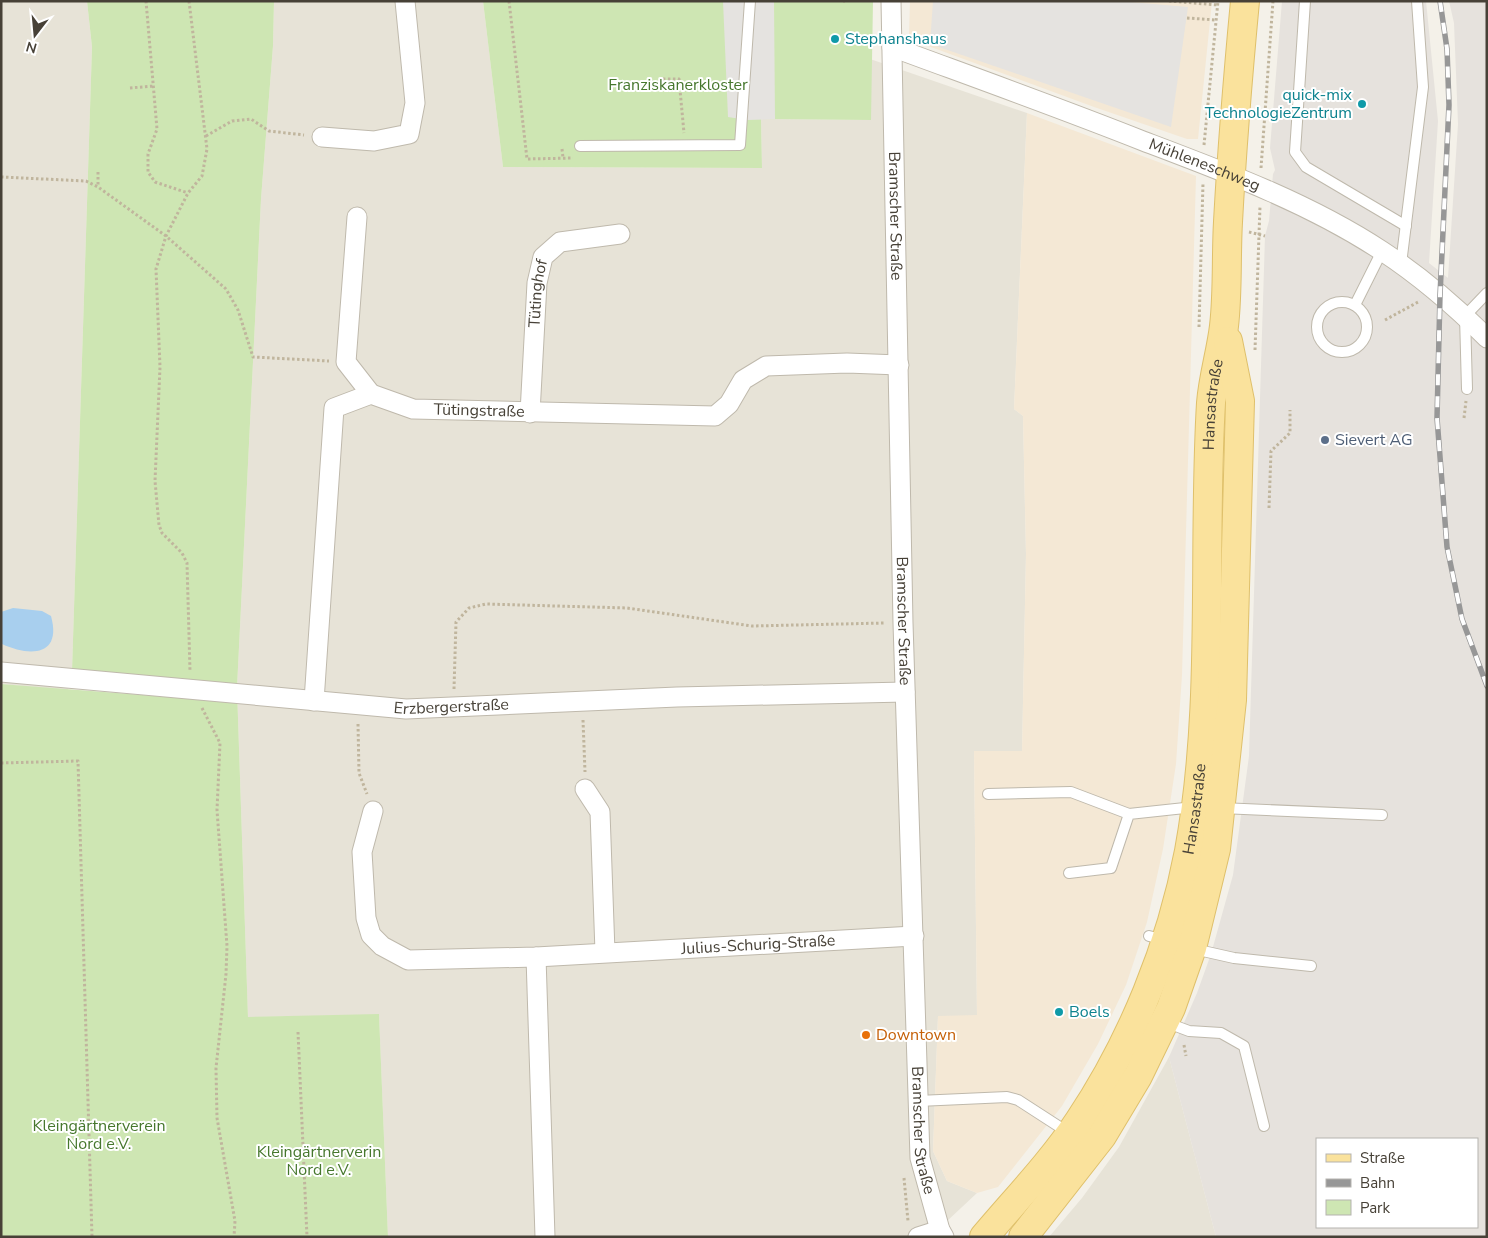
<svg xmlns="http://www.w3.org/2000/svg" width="1488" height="1238" viewBox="0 0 1488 1238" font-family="'Nunito Sans',sans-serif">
<rect width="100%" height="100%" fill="#f4f1e9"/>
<!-- residential -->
<g fill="#e7e3d7">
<polygon points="1,1 87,1 92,47 72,671 68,690 1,684"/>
<polygon points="274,1 483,1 503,167 762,168 761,119 871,120 870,59 1027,113 1014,409 1023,416 1026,554 1022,752 974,751 977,1016 938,1016 933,1151 947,1181 977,1193 930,1237 388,1237 379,1015 248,1017 237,688 261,199 273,46"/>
<polygon points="1169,1057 1216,1237 1049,1237 1082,1198 1119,1147"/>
</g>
<!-- commercial -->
<g fill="#f4e8d5">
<polygon points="910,1 1212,1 1198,139 1187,139 1094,107 912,40 909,36"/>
<polygon points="1027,113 1196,176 1182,675 1176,764 1163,849 1147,922 1126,985 1098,1044 1062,1106 998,1187 977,1193 947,1181 933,1151 938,1016 977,1015 974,751 1022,751 1026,554 1023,416 1014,409"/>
</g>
<!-- industrial -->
<path fill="#e6e2dd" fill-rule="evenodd" d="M1282 1H1426L1438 121 1429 263 1448 278 1458 124 1454 23 1449 1H1487V1237H1216L1169 1057 1197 993 1211 954 1233 875 1249 756 1265 236 1269 221 1273 174 1275 170 1270 148ZM1317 1139H1477V1227H1317Z"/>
<!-- green -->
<g fill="#cee6b3">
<polygon points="87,1 274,1 273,46 261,199 237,688 248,1017 379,1014 388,1237 1,1237 1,684 181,698 181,680 72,671 92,47"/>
<polygon points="483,1 873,1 871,120 761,119 762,168 503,167"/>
</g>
<!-- parking -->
<g fill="#e5e3e0">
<polygon points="723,1 774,1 775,119 747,120 728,117"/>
<polygon points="933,1 1119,1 1188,7 1171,127 930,44"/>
</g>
<!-- water -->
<path fill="#a8cfee" d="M13 608 42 611 51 616C62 656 30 657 2 644L1 612Z"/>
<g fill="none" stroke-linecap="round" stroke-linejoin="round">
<defs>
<g id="lane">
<polyline points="1305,1 1295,152 1306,167 1406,226"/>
<polyline points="580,146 740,145 750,1"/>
<polyline points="1401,264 1423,87 1417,1"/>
<circle cx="1342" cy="327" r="25"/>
<polyline points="1355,305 1382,251"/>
<polyline points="1467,389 1465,316 1487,293"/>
<polyline points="988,794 1071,792 1129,814"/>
<polyline points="1221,808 1382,815"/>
<polyline points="1069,873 1111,868 1129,814 1194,807"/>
<polyline points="1149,936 1165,940"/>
<polyline points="1194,949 1234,958 1311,966"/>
<polyline points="1165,1022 1189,1031 1221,1033 1244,1046 1264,1126"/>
<polyline points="918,1101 1007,1097 1018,1100 1069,1133"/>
</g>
<g id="street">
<path id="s1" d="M891 1 903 623 920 1158 940 1230 944 1237"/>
<path id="s2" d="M892 47C976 78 1060 108 1143 141 1225 172 1309 203 1382 251 1420 276 1455 306 1487 338"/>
<polyline points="322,137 374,141 409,134 415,103 405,1"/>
<polyline points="357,217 346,362 371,394"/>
<path id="s3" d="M530 413 537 283 543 257 560 242 620 234"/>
<path id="s4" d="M1 672 406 709 677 697 905 692"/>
<path id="s5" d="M314 701 334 408 371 394 413 409 715 416 729 404 743 380 766 366 847 363 899 365"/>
<polyline points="585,789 600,812 605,952"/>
<path id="s6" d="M373 811 362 852 366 918 371 935 382 946 408 960 536 957 914 936"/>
<polyline points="536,957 545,1237"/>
<polyline points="918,1237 940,1230"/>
</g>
<g id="primary">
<path id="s7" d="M984 1237C1016 1199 1051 1163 1079 1121 1132 1042 1171 946 1189 851 1216 704 1202 552 1211 403 1213 377 1221 352 1224 326 1228 292 1226 256 1228 222 1232 148 1238 75 1245 1"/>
<polyline points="1023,1237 1102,1136 1138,1076 1171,1008 1192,948 1216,849 1232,700 1240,401 1228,341"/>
</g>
</defs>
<!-- lane casing -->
<use href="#lane" stroke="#bfb9ac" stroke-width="12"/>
<!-- street casing -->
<use href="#street" stroke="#bfb9ac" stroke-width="21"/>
<!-- primary casing -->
<use href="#primary" stroke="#dfc06b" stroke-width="30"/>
<!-- path -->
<g stroke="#c0b59d" stroke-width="3" stroke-dasharray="2.5 2.5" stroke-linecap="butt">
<polyline points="146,1 157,129 148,154 148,172 155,182 188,193"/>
<polyline points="189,1 207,149 202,176 188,193 166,236 156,269 160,367 155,481 159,525 162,533 182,553 187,563 190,671"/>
<polyline points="509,1 527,159 573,158"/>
<polyline points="1169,1 1218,5"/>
<polyline points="843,2 844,1"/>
<polyline points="1187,18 1216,20"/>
<polyline points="663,83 662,79 679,79 684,133"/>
<polyline points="130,88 154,86"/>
<polyline points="206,136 232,121 251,119 269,131 304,135"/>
<polyline points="1204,145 1218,1"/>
<polyline points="562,149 563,158"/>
<polyline points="1261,168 1273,1"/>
<polyline points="98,172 98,187"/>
<polyline points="1,177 86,181 98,187 166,236 226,289 238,310 253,357 329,361"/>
<polyline points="1249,232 1265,236"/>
<polyline points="1385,320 1420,301"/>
<polyline points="1199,327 1203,183"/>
<polyline points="1255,350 1260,206"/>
<polyline points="1464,418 1466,401"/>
<polyline points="1269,508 1271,451 1290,433 1290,410"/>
<polyline points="454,689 456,622 469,608 486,604 627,608 752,626 885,623"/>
<polyline points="202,708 220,743 217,810 227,946 226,974 216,1068 217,1118 235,1221 234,1237"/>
<polyline points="583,720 585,772"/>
<polyline points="358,724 359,773 367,794"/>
<polyline points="1,763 78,761 92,1237"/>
<polyline points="298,1032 307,1237"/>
<polyline points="1184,1045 1186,1056"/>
<polyline points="904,1178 908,1221"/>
</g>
<!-- lane -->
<use href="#lane" stroke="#fff" stroke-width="10"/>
<!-- street -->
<use href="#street" stroke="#fff" stroke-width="19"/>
<!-- primary -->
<use href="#primary" stroke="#fae29c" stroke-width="28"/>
<defs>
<polyline id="rail" points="1440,1 1447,49 1449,105 1440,295 1437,418 1447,547 1462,619 1487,686"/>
</defs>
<!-- rail casing -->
<use href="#rail" stroke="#979797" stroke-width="5.5"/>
<!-- rail -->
<use href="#rail" stroke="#fff" stroke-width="4" stroke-dasharray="11" stroke-linecap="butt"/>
</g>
<!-- markers -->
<g fill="#0f9aa8" stroke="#fff" stroke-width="2">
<circle cx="835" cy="39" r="5"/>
<circle cx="1362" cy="104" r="5"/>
<circle cx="1059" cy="1012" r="5"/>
</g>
<circle fill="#5c6f8a" stroke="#fff" stroke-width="2" cx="1325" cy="440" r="5"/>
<circle fill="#e8710a" stroke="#fff" stroke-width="2" cx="866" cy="1035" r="5"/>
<g text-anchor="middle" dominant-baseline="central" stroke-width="4" stroke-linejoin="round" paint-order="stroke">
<!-- culture labels -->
<g font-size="16" fill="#0d838f" stroke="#fff" text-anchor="start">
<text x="845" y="39">Stephanshaus</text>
<text x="1352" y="95" text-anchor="end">quick-mix<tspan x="1352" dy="18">TechnologieZentrum</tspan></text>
<text x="1069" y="1012">Boels</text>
</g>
<!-- park labels -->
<g font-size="16" fill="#46772d" stroke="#fff">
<text x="678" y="85">Franziskanerkloster</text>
<text x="99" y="1126">Kleingärtnerverein<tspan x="99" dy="18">Nord e.V.</tspan></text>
<text x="319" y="1152">Kleingärtnerverin<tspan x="319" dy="18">Nord e.V.</tspan></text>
</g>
<!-- street labels -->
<g font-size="16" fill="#474137" stroke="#fff">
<text stroke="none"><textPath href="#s2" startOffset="334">Mühleneschweg</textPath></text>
<text stroke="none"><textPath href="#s1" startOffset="215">Bramscher Straße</textPath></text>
<text stroke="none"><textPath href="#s3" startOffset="120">Tütinghof</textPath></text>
<text stroke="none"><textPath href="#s7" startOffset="891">Hansastraße</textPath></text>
<text stroke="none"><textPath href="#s5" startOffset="444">Tütingstraße</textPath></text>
<text stroke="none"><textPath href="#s1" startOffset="620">Bramscher Straße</textPath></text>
<text stroke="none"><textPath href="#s4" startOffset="452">Erzbergerstraße</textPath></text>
<text stroke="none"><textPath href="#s7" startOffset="486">Hansastraße</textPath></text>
<text stroke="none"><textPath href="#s6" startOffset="522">Julius-Schurig-Straße</textPath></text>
<text stroke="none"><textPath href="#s1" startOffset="1130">Bramscher Straße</textPath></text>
</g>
<!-- service labels -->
<g font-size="16" fill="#4e5e75" stroke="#fff" text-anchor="start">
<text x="1335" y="440">Sievert AG</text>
</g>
<!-- food labels -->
<g font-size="16" fill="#c56008" stroke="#fff" text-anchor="start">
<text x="876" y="1035">Downtown</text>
</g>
</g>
<!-- border -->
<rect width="1488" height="1238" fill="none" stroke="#474137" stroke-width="5"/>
<!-- legend -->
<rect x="1316" y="1138" width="162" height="90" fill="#ffffff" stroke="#b5b3af"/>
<rect x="1326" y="1154" width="25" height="8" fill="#fae29c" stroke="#b5b3af"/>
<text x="1360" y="1163" font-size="15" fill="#474137">Straße</text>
<rect x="1326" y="1179" width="25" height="8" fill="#979797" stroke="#b5b3af"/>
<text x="1360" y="1188" font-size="15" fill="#474137">Bahn</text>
<rect x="1326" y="1200" width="25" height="15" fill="#cee6b3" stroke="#b5b3af"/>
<text x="1360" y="1213" font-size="15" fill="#474137">Park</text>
<!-- north arrow -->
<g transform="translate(35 35) rotate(196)" stroke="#ffffff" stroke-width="4" paint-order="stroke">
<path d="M0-4L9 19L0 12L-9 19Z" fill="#474137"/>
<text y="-8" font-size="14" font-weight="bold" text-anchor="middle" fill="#474137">N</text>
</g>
</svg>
